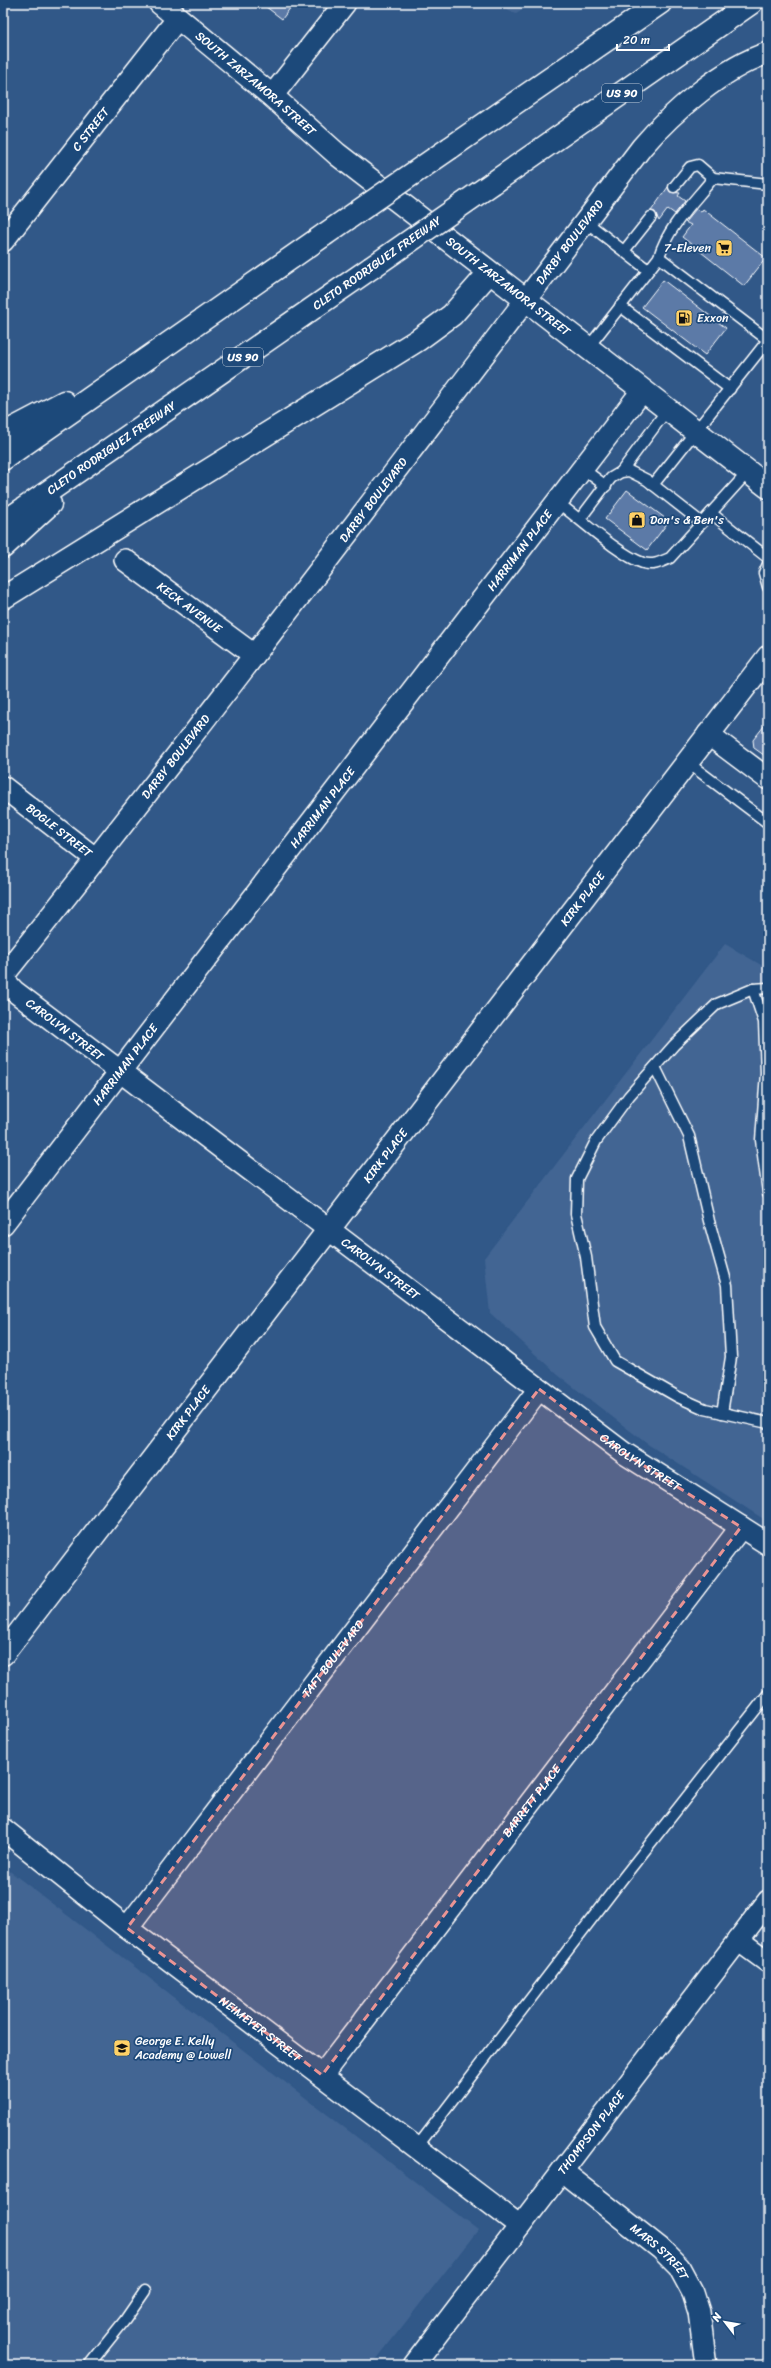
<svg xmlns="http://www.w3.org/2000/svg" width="771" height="2368" viewBox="0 0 771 2368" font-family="Sriracha,sans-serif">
<rect width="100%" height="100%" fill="#315888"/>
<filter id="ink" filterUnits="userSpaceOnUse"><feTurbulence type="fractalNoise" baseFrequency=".025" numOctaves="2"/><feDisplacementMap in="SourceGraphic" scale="8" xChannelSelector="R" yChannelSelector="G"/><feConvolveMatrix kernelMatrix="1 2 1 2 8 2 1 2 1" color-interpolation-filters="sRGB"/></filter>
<g filter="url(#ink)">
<!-- built -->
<g fill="#426593">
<polygon points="501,3 533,3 516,14 502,6"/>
<polygon points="725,944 768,969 768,1522 646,1443 558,1375 490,1313 484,1258"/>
<polygon points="3,1866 478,2230 372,2365 3,2365"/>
</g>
<!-- building -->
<g fill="#5c7aa7" stroke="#fff">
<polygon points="261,3 294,3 282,19"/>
<polygon points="668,187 670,192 680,193 678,196 685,201 675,214 668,209 659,221 655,212 651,211"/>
<polygon points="696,209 701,212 703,209 766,258 744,286 682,237 691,225 685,222"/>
<polygon points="663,280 726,328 705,355 642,307"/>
<polygon points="627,490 669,521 647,550 605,519"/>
<polygon points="768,721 768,758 754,748 753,740"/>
</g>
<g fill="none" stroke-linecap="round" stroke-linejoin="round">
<defs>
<g id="service">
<polyline points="674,187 690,167 698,165 713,178 768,184"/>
<polyline points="585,221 648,270"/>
<polyline points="624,251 651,217"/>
<path d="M659 257C668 226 694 202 713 178"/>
<polyline points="620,306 730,389"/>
<polyline points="587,349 659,257 768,340 653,485"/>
<polyline points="583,469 606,486"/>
<polyline points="621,472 667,410"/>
<path d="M557 502C579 518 619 555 643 563 653 566 661 562 670 558L748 472"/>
<polyline points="711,513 768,558"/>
<polyline points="580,519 611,478 621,472 629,471 647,480 702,523"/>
<polyline points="768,564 764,573 768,587"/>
<polyline points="687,762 768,823"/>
<polyline points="768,988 753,989 717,1004 674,1045 629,1096 596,1141 577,1179 576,1214 586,1257 595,1327 615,1361 678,1397 705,1409 768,1423"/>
<polyline points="753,989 764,1022 766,1073 761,1140 768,1193"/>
<polyline points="655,1067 689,1136 709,1221 727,1285 731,1357 722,1413"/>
<polyline points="417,2147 623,1878 768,1694"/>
<polyline points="89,2365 125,2320 145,2291"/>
</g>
<g id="minor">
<polyline points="272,96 345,3"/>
<path id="s1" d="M3 241 178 18"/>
<path id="s2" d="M125 560 254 655"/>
<polyline points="708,734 768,779"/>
<path id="s3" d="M3 787 96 859"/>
<path id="s4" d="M3 976C221 703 431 424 642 147 672 112 724 67 768 53"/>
<path id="s5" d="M3 979 14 991 624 1453 768 1544"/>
<path id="s6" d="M3 1224 642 391"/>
<path id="s7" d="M3 1829 127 1928 520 2226"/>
<path id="s8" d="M127 1928 539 1389"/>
<polyline points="738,1940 768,1962"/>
<path id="s9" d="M322 2075 741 1527"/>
<path id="s10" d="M562 2171 661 2249 679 2267 693 2293 699 2312 706 2365"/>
<path id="s11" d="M414 2365 768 1901"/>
</g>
<g id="tertiary">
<path id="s12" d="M3 1654 768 657"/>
</g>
<g id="secondary">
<path id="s13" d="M160 3 272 96 337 154 768 487"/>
</g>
<g id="motorway">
<polyline points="450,148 660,3"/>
<polyline points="493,183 751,3"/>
<polyline points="3,434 64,402"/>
<polyline points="3,459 324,235"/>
<path id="s14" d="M3 523 371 268"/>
<polyline points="3,547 50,504"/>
<polyline points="3,598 418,340 452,315 489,273"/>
</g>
</defs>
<!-- service casing -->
<use href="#service" stroke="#fff" stroke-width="13"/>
<!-- minor casing -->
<use href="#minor" stroke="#fff" stroke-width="24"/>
<!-- tertiary casing -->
<use href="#tertiary" stroke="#fff" stroke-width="25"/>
<!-- secondary casing -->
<use href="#secondary" stroke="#fff" stroke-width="25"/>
<!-- motorway casing -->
<use href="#motorway" stroke="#fff" stroke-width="25"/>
<!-- service -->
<use href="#service" stroke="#1f4a7a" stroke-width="10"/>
<!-- minor -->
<use href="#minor" stroke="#1f4a7a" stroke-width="21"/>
<!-- tertiary -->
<use href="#tertiary" stroke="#1f4a7a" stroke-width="22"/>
<!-- secondary -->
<use href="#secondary" stroke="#1f4a7a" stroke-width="22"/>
<!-- motorway -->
<use href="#motorway" stroke="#1f4a7a" stroke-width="22"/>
<defs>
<g id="motorway-bridge">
<polyline points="324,235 450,148"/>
<polyline points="371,268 493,183"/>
</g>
</defs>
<!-- motorway-bridge casing -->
<use href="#motorway-bridge" stroke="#fff" stroke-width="25" stroke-linecap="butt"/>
<!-- motorway-bridge -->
<use href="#motorway-bridge" stroke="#1f4a7a" stroke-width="22"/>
</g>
</g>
<!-- marked area -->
<path fill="#ea9494" fill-opacity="0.2" stroke="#ea9494" stroke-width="3" stroke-dasharray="8 5" stroke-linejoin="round" d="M539 1389 624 1453 741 1527 322 2075 127 1928Z"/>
<!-- icons -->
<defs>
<symbol id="supermarket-square" viewBox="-11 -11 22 22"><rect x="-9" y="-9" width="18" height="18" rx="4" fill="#ffd166" stroke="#1f4a7a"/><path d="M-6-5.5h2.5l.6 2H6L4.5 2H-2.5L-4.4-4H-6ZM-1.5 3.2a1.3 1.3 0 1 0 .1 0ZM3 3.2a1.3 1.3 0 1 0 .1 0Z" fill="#111"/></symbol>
<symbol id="fuel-square" viewBox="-11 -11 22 22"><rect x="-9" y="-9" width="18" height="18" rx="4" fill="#ffd166" stroke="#1f4a7a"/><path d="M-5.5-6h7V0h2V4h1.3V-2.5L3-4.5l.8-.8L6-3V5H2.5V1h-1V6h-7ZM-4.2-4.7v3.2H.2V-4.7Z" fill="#111"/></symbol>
<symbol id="shop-square" viewBox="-11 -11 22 22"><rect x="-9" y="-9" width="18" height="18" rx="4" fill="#ffd166" stroke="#1f4a7a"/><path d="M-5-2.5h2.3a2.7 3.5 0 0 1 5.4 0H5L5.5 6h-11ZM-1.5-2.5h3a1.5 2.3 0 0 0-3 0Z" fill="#111"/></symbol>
<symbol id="school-square" viewBox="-11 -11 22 22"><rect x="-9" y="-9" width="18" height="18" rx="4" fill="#ffd166" stroke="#1f4a7a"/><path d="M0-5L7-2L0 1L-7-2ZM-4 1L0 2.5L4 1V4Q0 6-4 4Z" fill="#111"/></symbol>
</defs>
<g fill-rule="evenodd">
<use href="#supermarket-square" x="714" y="238" width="20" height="20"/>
<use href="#fuel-square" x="674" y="308" width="20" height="20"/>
<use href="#shop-square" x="627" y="510" width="20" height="20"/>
<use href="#school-square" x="112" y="2038" width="20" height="20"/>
</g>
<g text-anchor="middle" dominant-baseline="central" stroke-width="3.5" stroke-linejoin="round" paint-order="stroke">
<!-- shield labels -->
<g fill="#1f4a7a" stroke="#bcc9d7" stroke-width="1">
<rect x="602" y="84" width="40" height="18" rx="3"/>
<rect x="223" y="348" width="40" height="18" rx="3"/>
</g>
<g font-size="11" font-weight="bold" fill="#fff">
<text x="622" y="93">US 90</text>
<text x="243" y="357">US 90</text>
</g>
<!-- street labels -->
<g font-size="12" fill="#fff" stroke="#1f4a7a">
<text stroke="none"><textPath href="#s13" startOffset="125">SOUTH ZARZAMORA STREET</textPath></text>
<text stroke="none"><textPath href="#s1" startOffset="142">C STREET</textPath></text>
<text stroke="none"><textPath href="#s4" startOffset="927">DARBY BOULEVARD</textPath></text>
<text transform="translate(377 263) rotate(-35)">CLETO RODRIGUEZ FREEWAY</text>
<text stroke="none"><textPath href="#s13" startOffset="449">SOUTH ZARZAMORA STREET</textPath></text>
<text stroke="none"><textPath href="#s14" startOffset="132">CLETO RODRIGUEZ FREEWAY</textPath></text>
<text stroke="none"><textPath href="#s4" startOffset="603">DARBY BOULEVARD</textPath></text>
<text stroke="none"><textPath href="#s6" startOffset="849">HARRIMAN PLACE</textPath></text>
<text stroke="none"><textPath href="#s2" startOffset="80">KECK AVENUE</textPath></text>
<text stroke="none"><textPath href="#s4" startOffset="279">DARBY BOULEVARD</textPath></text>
<text stroke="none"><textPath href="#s6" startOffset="525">HARRIMAN PLACE</textPath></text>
<text stroke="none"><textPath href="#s3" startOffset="71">BOGLE STREET</textPath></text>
<text stroke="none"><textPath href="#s12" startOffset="952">KIRK PLACE</textPath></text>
<text stroke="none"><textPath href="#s5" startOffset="80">CAROLYN STREET</textPath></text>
<text stroke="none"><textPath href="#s6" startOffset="201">HARRIMAN PLACE</textPath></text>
<text stroke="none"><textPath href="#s12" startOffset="628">KIRK PLACE</textPath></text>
<text stroke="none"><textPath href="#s5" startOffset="476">CAROLYN STREET</textPath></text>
<text stroke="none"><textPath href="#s12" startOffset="304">KIRK PLACE</textPath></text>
<text stroke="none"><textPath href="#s5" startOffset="800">CAROLYN STREET</textPath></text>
<text stroke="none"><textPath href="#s8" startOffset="339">TAFT BOULEVARD</textPath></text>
<text stroke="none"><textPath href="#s9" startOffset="345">BARRETT PLACE</textPath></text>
<text stroke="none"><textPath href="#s7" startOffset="326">NEIMEYER STREET</textPath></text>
<text stroke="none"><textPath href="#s11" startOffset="292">THOMPSON PLACE</textPath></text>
<text stroke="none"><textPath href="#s10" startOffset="127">MARS STREET</textPath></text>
</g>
<!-- poi labels -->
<g font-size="12" fill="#fff" stroke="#1f4a7a" text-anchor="start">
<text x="711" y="248" text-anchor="end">7-Eleven</text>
<text x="697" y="318">Exxon</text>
<text x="650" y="520">Don's &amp; Ben's</text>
<text x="135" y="2041">George E. Kelly<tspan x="135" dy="14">Academy @ Lowell</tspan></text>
</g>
</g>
<!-- margin -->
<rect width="771" height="2368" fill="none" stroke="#1f4a7a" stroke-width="16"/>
<rect x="8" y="8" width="755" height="2352" fill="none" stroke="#fff" stroke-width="1.5" filter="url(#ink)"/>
<!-- north arrow -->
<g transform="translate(725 2322) rotate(301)" stroke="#1f4a7a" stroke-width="3" paint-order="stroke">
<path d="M0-3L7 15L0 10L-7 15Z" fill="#ffffff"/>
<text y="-6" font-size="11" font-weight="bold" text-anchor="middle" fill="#ffffff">N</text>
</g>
<!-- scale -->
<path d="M617 44v6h52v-6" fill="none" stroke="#ffffff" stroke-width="2"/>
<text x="623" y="44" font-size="12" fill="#ffffff" stroke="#1f4a7a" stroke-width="3" paint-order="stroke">20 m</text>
</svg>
